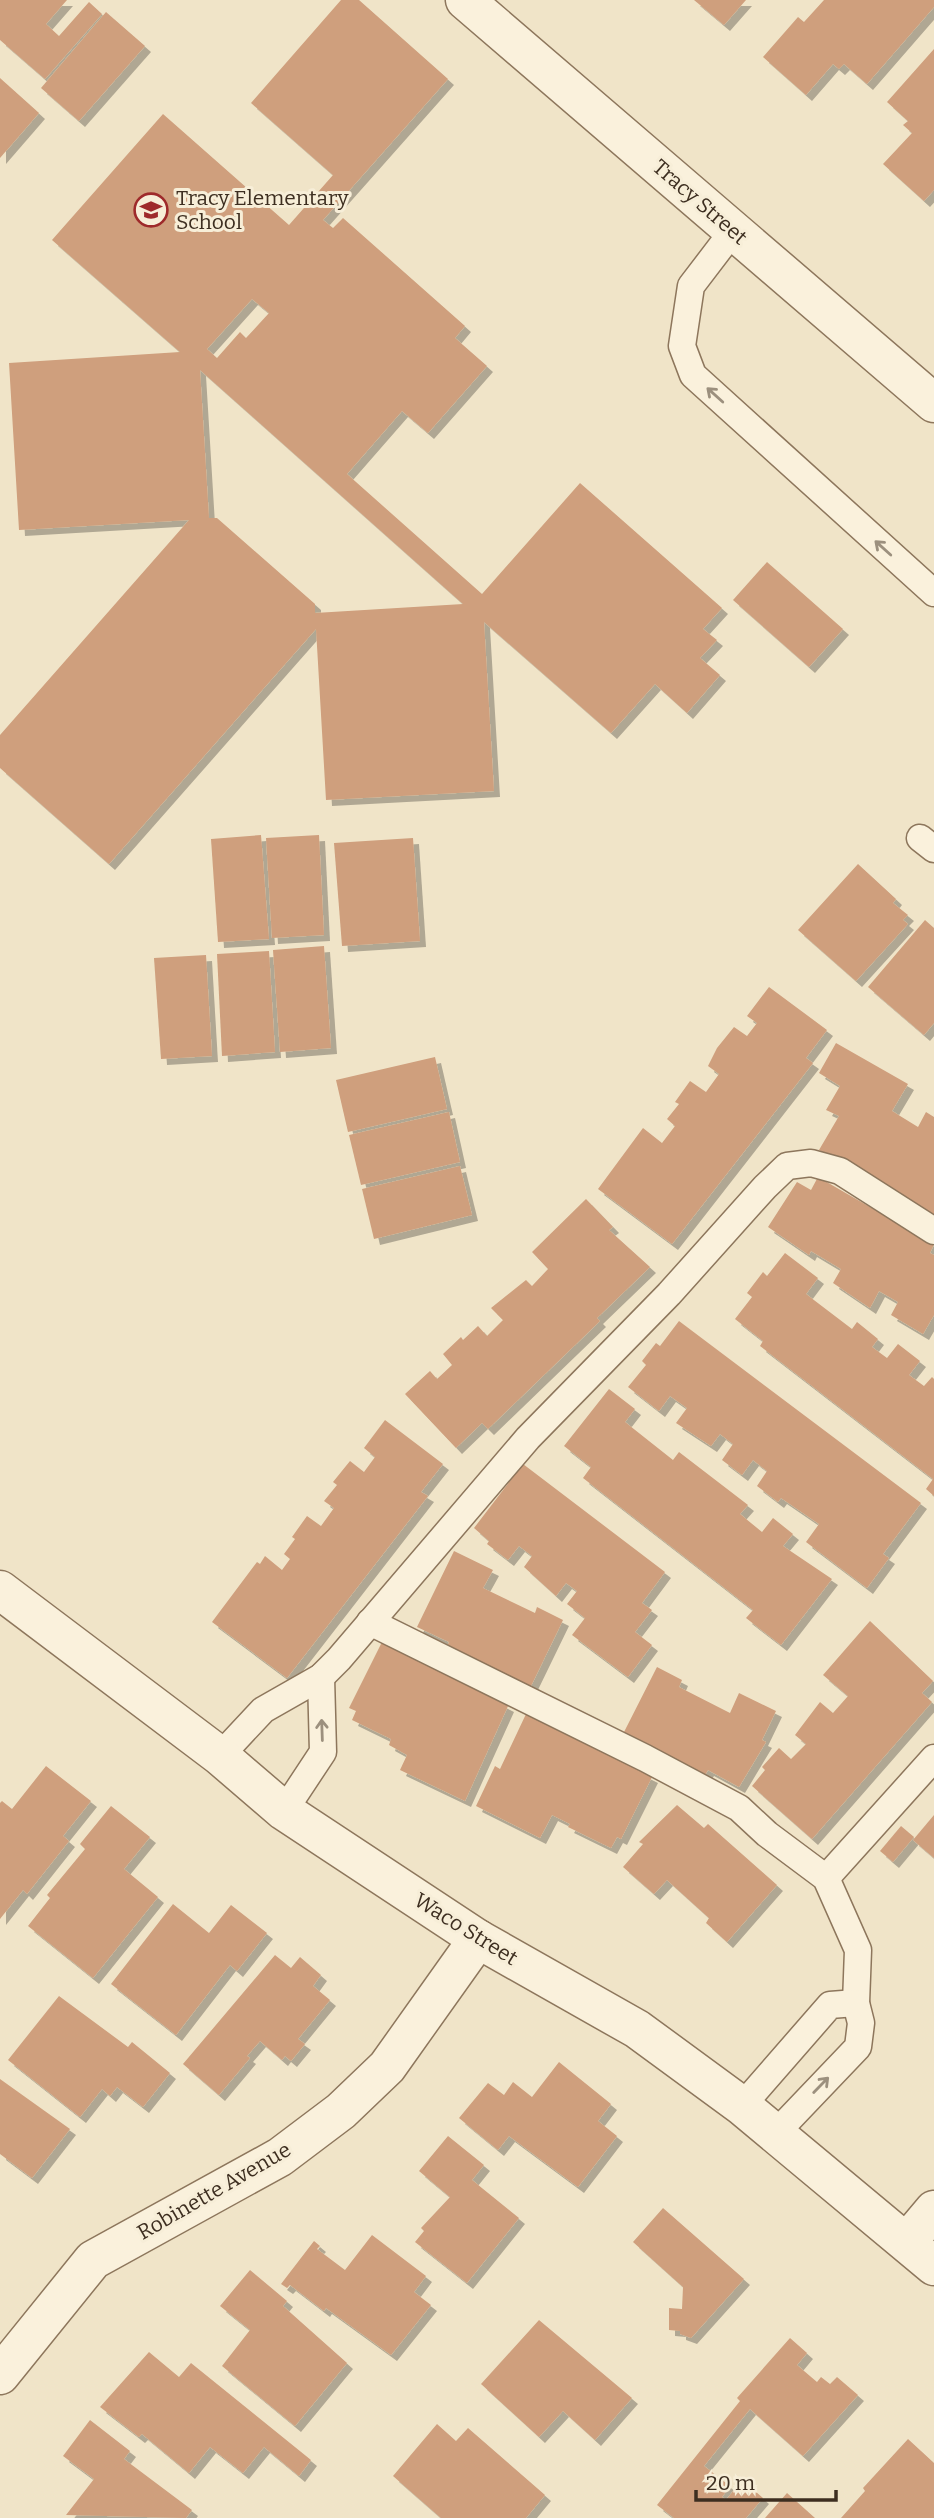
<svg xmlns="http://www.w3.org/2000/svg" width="934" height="2518" viewBox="0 0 934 2518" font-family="Bitter,serif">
<defs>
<filter id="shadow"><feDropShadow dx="6" dy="6" stdDeviation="0" flood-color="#0004"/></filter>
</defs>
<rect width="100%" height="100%" fill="#f0e4c8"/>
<!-- building -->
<g fill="#cf9f7d" fill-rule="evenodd" filter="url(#shadow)">
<polygon points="0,0 67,0 46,24 59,36 89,2 102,14 45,79 0,40"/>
<path d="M341 0H359L448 79 323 220 333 228 343 218 465 326 455 338 487 366 428 433 402 411 347 474 482 594 580 483 722 608 703 629 717 640 700 658 720 675 687 713 655 684 611 733 484 622 494 791 326 800 316 629 109 864 0 768V735L189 520 19 530 9 363 180 352 52 240 163 114 289 225 333 175 251 103ZM252 299 269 313 246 338 240 332 217 358 207 349ZM200 370 463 604 315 613V604L217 518H209Z"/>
<polygon points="694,0 746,0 724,25"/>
<polygon points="824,0 934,0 934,7 867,84 844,64 839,69 833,64 806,95 763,57 798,17 804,22"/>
<polygon points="106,12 145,46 79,121 41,88"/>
<polygon points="934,49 934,190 924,201 883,164 912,133 903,125 908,121 887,102"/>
<polygon points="0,78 39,113 0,158"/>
<polygon points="767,562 843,629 809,667 733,600"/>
<polygon points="261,835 269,939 218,942 211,839"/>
<polygon points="319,835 324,935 272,938 266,838"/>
<polygon points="413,838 420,941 342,946 334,843"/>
<polygon points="858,864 896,899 893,903 908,915 903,920 908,924 856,981 798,930"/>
<polygon points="925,920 934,928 934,1023 924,1035 868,987"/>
<polygon points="324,946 331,1048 280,1052 273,950"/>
<polygon points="269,951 275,1052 222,1056 217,954"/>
<polygon points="206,955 212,1056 161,1059 154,958"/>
<polygon points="769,987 827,1030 806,1058 813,1063 672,1244 598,1189 643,1128 662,1143 675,1126 667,1119 679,1104 675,1102 690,1081 706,1092 719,1074 708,1066 717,1048 734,1027 747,1036 757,1023 747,1016"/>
<polygon points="836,1043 908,1084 892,1111 918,1127 926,1112 934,1117 934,1216 819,1150 839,1116 826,1110 840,1086 819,1073"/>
<polygon points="435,1057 447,1109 348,1132 336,1080"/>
<polygon points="449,1112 460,1162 361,1185 349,1135"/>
<polygon points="460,1166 472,1215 374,1239 362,1189"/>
<polygon points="818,1177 934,1244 930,1253 934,1255 934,1315 923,1334 891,1315 898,1302 879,1291 870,1308 833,1283 841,1269 811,1251 809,1255 768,1227 797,1182 811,1190"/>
<polygon points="586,1199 613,1227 609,1230 650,1267 597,1318 600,1321 488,1429 482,1423 456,1448 405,1394 430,1371 437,1379 452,1365 443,1354 461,1337 463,1340 478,1326 487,1336 503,1320 491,1308 526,1280 532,1286 548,1269 532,1252"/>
<polygon points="785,1253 818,1278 806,1294 852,1329 857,1322 878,1339 872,1347 887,1358 898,1344 920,1361 909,1375 924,1386 932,1377 934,1379 934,1496 926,1489 933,1479 760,1346 763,1341 735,1319 752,1297 747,1293 763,1272 767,1276"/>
<polygon points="679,1321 921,1503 883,1554 889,1558 867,1588 806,1542 819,1524 781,1498 778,1502 757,1486 767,1471 753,1460 742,1475 722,1460 733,1444 720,1434 711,1446 676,1423 687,1408 670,1396 659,1411 628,1387 646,1365 642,1361 656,1343 660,1346"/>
<polygon points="609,1389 635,1409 625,1422 673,1460 679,1452 748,1505 740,1514 762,1532 773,1518 793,1534 783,1546 832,1579 781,1645 746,1618 753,1610 583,1478 591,1467 564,1446"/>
<polygon points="385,1420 443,1464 421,1492 428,1496 287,1678 212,1622 257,1562 260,1564 265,1556 282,1570 290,1559 284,1554 295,1539 292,1537 307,1516 321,1526 334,1508 324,1501 337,1485 333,1482 350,1461 364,1472 375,1457 364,1448"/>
<polygon points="523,1464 665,1572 642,1603 652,1610 635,1632 652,1645 628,1677 572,1635 585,1618 567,1604 577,1591 566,1583 556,1596 524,1567 532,1556 519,1546 508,1560 487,1544 489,1541 474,1528"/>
<polygon points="454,1551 493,1570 483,1588 535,1613 537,1607 563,1620 530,1688 447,1647 449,1642 417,1627"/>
<polygon points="870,1621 933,1681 922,1693 932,1702 812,1839 752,1786 765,1770 762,1767 779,1748 791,1759 806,1744 795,1735 820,1702 833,1713 848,1696 823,1675"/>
<polygon points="382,1642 508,1706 465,1801 400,1770 407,1755 389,1745 391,1739 352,1720 356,1711 349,1708"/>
<polygon points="657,1667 682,1680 679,1687 730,1713 739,1693 776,1711 762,1740 766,1742 739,1787 708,1770 705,1775 623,1734"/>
<polygon points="526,1714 652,1777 621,1839 617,1837 611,1848 568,1827 570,1824 552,1815 540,1838 476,1806 495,1766 500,1769"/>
<polygon points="46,1766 91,1801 63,1836 69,1841 27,1894 23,1890 0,1919 0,1803 2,1801 12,1809"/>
<polygon points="677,1805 704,1828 708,1824 777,1885 727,1942 706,1923 709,1918 667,1880 654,1894 623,1867 643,1844 639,1842"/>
<polygon points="111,1806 150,1837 124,1869 158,1897 93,1978 28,1926 50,1898 47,1895 85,1849 80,1844"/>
<polygon points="934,1815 934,1858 913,1840"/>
<polygon points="901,1826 914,1837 893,1862 880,1851"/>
<polygon points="173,1904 209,1933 231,1905 267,1933 237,1971 230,1965 176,2035 111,1984"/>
<polygon points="275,1955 291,1968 300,1957 321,1975 313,1986 330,2000 298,2039 305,2044 291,2061 285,2056 282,2060 260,2041 247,2056 250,2058 219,2095 183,2064"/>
<polygon points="59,1996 128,2047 132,2042 170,2073 143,2107 117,2087 110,2096 102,2089 80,2117 8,2060"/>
<polygon points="559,2062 611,2104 598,2121 617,2136 578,2187 509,2136 498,2150 459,2118 488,2083 504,2095 513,2082 532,2097"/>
<polygon points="0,2079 70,2129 32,2178 0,2154"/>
<polygon points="448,2136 484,2165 472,2180 519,2218 467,2283 415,2242 424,2231 421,2228 450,2197 419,2171"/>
<polygon points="663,2208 744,2279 691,2338 680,2334 680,2331 669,2330 669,2308 682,2309 683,2287 633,2242"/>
<polygon points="372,2235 426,2276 414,2292 431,2305 391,2355 326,2308 324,2311 290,2285 287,2288 281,2284 314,2241 320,2246 317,2249 345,2270"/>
<polygon points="250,2270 287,2301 283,2306 347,2363 295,2426 222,2366 250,2330 220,2306"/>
<polygon points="539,2320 632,2398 595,2440 563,2411 539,2437 481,2384"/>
<polygon points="790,2338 807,2353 797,2365 817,2382 821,2377 830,2384 837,2377 858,2395 803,2456 750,2409 704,2466 730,2486 722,2497 726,2500 742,2480 763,2498 746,2518 674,2518 657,2505 740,2401 737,2398"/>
<polygon points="149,2352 179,2377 191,2363 311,2460 299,2476 264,2447 243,2473 210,2447 189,2473 142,2434 139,2437 100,2407"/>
<polygon points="90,2420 130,2451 124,2459 192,2510 186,2518 66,2515 94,2479 63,2456"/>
<polygon points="437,2424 456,2441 468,2428 545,2495 526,2518 441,2518 393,2476"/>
<polygon points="908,2439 934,2463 934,2518 841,2518 865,2491 863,2488"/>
<polygon points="787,2493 815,2518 765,2518"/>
</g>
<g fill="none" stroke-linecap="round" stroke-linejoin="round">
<defs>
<g id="lane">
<polyline points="733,231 691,286 682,346 693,375 934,593"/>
<polyline points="920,838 934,849"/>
<polyline points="370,1622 645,1758 739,1808 767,1834 826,1878 858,1950 856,2003 861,2023 858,2047 774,2135"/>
<polyline points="220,1756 263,1710 321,1677 339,1659 528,1438 669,1294 765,1187 787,1166 811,1163 840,1171 934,1231"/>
<polyline points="284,1811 323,1752 321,1677"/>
<polyline points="826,1878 934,1758"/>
<polyline points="742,2106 830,2005 856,2003"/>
</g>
<g id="street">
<polyline points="465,0 934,403"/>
<polyline points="0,1590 220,1756 284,1811 478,1939 637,2029 742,2106 934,2266"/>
<polyline points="907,2242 934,2210"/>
<polyline points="0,2375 93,2260 280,2157 341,2111 387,2067 478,1939"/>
</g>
</defs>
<!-- lane casing -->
<use href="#lane" stroke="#8d765c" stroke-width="29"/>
<!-- street casing -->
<use href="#street" stroke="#8d765c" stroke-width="41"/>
<!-- lane -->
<use href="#lane" stroke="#faf1dc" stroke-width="26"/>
<!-- street -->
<use href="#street" stroke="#faf1dc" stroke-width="38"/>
</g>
<!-- one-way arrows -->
<defs><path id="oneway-shaft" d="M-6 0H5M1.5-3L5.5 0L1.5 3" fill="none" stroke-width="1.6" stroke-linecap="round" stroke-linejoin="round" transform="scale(1.75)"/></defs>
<g stroke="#9c907e">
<use href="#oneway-shaft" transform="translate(715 395) rotate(-138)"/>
<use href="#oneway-shaft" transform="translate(883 548) rotate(-138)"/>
<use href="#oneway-shaft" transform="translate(322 1730) rotate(-92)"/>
<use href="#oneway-shaft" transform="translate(821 2085) rotate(-46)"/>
</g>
<!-- icons -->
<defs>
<symbol id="school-ring" viewBox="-11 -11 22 22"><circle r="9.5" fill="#f7eed8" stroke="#9e2a2b" stroke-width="1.5"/><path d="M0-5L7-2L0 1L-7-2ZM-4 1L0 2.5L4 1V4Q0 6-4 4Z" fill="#9e2a2b"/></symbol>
</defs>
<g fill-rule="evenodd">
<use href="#school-ring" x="132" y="191" width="38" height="38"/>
</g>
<g text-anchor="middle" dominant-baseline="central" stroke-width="6" stroke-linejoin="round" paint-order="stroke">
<!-- poi labels -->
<g font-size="21" fill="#3d2e20" stroke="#f7eed8" text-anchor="start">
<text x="176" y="198">Tracy Elementary<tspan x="176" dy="24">School</tspan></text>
</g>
<!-- street labels -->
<g font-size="21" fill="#3d2e20" stroke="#f7eed8">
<text transform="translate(700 202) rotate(41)">Tracy Street</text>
<text transform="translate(466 1929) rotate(32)">Waco Street</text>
<text transform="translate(214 2191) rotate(-30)">Robinette Avenue</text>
</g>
</g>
<!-- scale -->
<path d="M696 2490v10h140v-10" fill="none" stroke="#3d2e20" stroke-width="3.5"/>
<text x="706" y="2490" font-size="21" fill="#3d2e20" stroke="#f7eed8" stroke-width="5" paint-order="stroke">20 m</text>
</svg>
